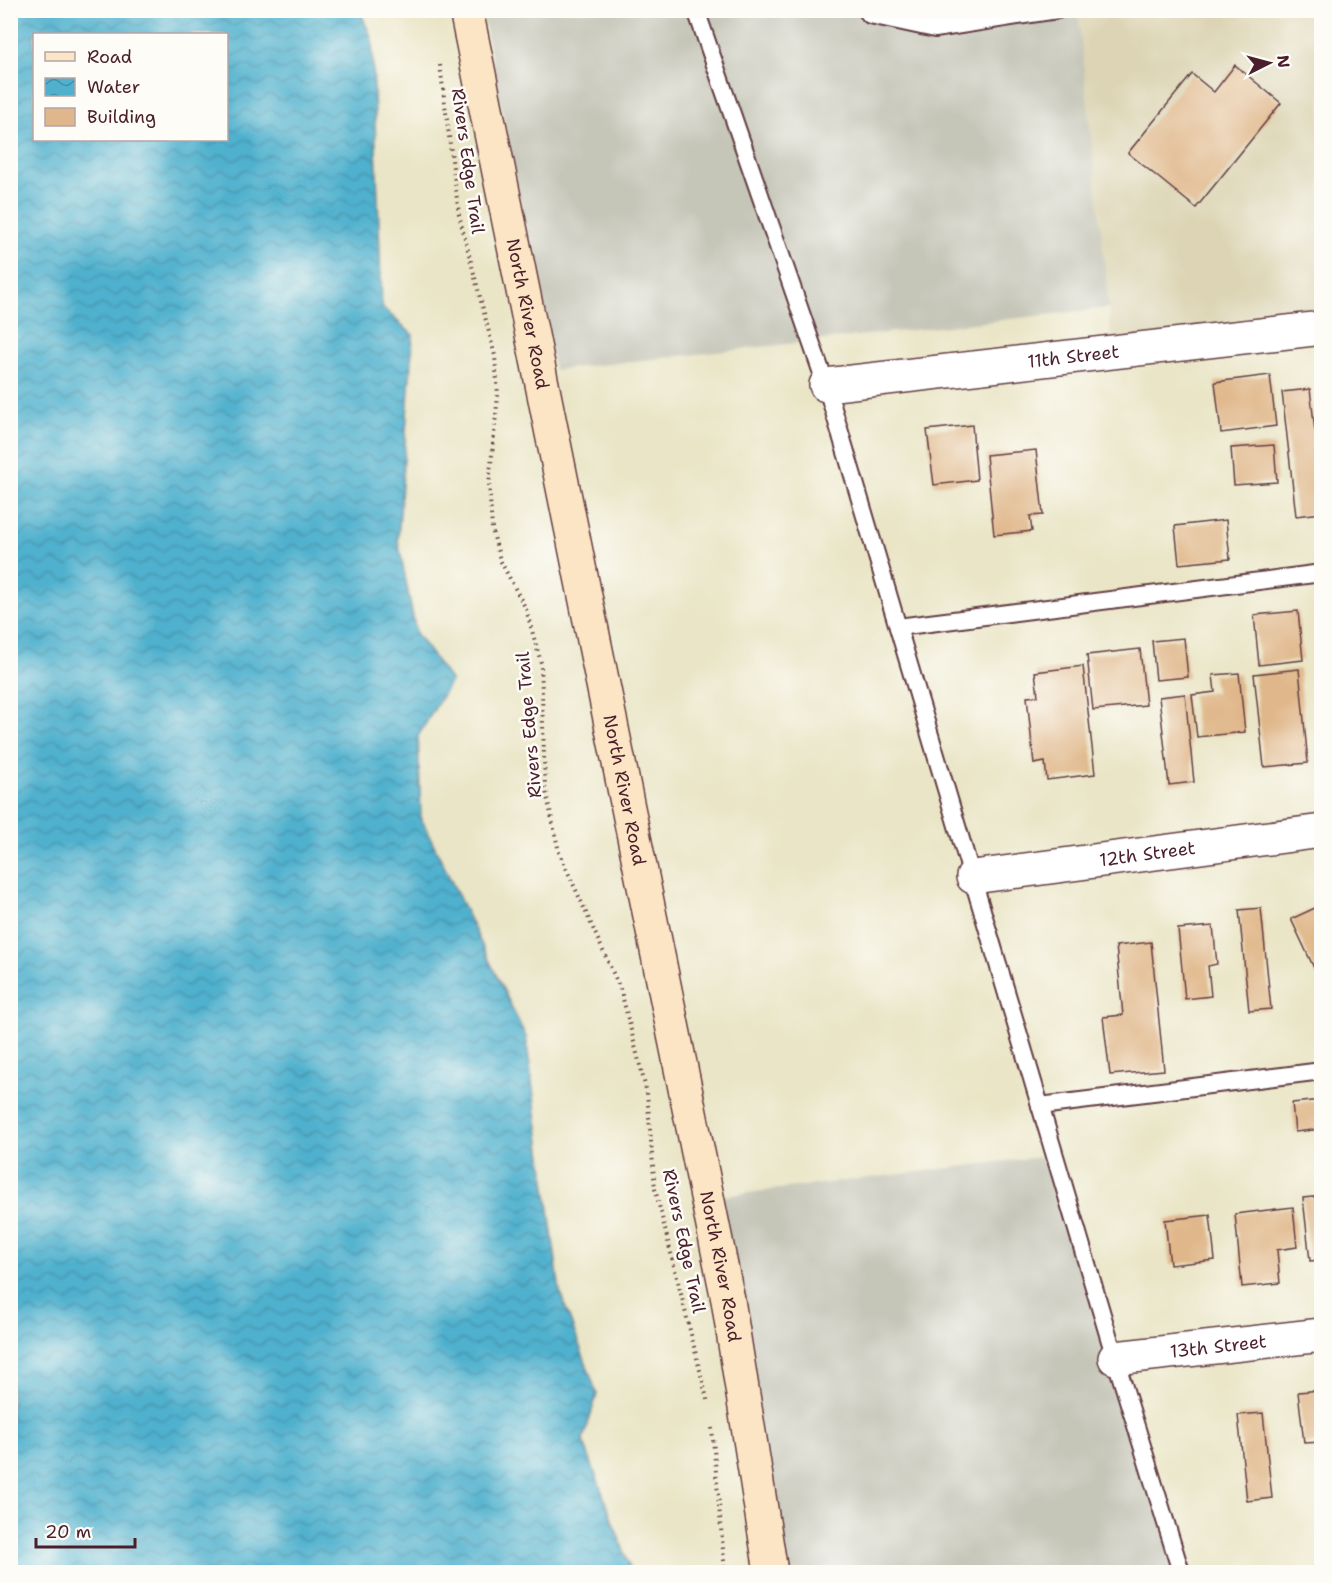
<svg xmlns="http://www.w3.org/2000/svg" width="1332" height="1583" viewBox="0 0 1332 1583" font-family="'Shantell Sans',sans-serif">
<defs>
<pattern id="water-waves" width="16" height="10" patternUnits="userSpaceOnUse" patternTransform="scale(1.5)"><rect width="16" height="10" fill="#4fb1ce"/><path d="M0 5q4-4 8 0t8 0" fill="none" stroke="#448fa7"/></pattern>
</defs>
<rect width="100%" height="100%" fill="#fdfcf7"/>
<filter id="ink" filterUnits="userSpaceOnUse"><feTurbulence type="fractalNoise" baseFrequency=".0167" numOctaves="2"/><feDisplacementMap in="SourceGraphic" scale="12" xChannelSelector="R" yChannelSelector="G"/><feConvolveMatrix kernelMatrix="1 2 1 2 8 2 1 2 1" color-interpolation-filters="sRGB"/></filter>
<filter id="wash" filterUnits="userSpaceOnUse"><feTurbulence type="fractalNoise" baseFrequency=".008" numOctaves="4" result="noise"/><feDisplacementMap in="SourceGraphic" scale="24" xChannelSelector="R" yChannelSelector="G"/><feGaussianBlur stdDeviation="1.35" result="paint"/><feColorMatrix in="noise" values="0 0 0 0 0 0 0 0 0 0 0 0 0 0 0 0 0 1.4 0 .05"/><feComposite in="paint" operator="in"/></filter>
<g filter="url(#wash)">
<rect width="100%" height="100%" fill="#eae5c6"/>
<!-- built -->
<polygon fill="#dcd4b4" points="1078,11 1321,11 1321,328 1113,353"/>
<!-- industrial -->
<g fill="#c5c5b8">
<polygon points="482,11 1078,11 1109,308 554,370"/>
<polygon points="1055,1155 1177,1572 771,1572 707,1198"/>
</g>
<!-- water -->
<path fill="url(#water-waves)" stroke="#4c687c" stroke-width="1.5" fill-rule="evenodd" d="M11 10 360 11 372 39 382 307 413 335 398 540 416 633 451 681 418 736 421 818 526 1037 560 1292 597 1394 583 1440 630 1568V1572H11ZM34 34H226V140H34Z"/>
<g id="blocks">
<!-- building -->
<g fill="#e0b78a">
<polygon points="1235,65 1281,103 1196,208 1128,153 1192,74 1214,92"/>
<polygon points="1270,375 1276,426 1221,433 1215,382"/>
<polygon points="1310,389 1315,431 1322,430 1322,460 1319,461 1322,485 1322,513 1296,516 1282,392"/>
<polygon points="972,425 977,480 934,485 927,430"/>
<polygon points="1274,445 1277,482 1234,485 1231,448"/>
<polygon points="1036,450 1043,515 1030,516 1032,531 994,535 986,455"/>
<polygon points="1226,520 1230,559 1179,564 1175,526"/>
<polygon points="1298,611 1303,660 1259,665 1254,615"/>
<polygon points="1184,638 1188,677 1156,680 1152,641"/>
<polygon points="1140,649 1146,705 1093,710 1087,655"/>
<polygon points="1083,666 1095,774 1047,780 1045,762 1034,764 1027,697 1038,696 1035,672"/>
<polygon points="1299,669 1308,763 1264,767 1254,674"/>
<polygon points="1239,673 1245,732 1197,737 1192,695 1215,692 1213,675"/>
<polygon points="1185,694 1194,782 1169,785 1159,697"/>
<polygon points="1317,907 1322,917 1322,985 1291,919"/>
<polygon points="1261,908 1271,1009 1249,1011 1239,910"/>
<polygon points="1213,926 1217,964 1208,966 1211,996 1185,999 1178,929"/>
<polygon points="1151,942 1164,1070 1110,1075 1103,1017 1123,1015 1116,946"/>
<polygon points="1322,1100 1322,1129 1295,1132 1292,1103"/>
<polygon points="1322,1196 1322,1260 1310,1261 1303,1198"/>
<polygon points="1293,1207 1297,1247 1277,1250 1280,1283 1242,1287 1235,1214"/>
<polygon points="1210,1215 1215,1260 1170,1265 1165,1220"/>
<polygon points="1322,1390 1322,1442 1304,1443 1298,1392"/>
<polygon points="1263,1413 1272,1498 1247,1501 1238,1415"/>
</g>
</g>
</g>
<g filter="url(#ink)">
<use href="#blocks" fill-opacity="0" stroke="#623d42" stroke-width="1.5"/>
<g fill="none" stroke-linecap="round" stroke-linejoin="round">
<defs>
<g id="lane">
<polyline points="696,10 826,385 1115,1358 1181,1572"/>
<polyline points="866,10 870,15 935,29 1057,10"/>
<polyline points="898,627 1322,573"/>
<polyline points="1040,1106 1322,1071"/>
</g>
<g id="street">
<path id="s1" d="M826 385 1322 328"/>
<path id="s2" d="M973 877 1322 831"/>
<path id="s3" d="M1115 1358 1322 1335"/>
</g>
<g id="secondary">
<path id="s4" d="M466 10 728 1300 771 1572"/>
</g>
</defs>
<!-- lane casing -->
<use href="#lane" stroke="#623d42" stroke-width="20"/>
<!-- street casing -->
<use href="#street" stroke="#623d42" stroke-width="36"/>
<!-- secondary casing -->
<use href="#secondary" stroke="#623d42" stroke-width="36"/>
<!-- path -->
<g stroke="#623d42" stroke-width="4" stroke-dasharray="1.5 4.5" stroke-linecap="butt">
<polyline points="440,65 459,215 495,356 498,395 489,484 492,529 500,560 526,609 541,663 545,787 559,852 621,991 647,1093 655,1189 708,1403"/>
<polyline points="712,1428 725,1572"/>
</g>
<!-- lane -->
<use href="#lane" stroke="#fff" stroke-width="16"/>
<!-- street -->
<use href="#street" stroke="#fff" stroke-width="33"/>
<!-- secondary -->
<use href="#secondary" stroke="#fce5c4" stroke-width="33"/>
</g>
</g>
<g text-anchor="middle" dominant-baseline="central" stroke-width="5" stroke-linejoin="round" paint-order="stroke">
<!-- street labels -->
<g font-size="18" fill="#4a1f2b" stroke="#fdfcf7">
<text transform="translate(468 161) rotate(82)">Rivers Edge Trail</text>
<text stroke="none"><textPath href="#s4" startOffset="310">North River Road</textPath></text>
<text stroke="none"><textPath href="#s1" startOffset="249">11th Street</textPath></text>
<text transform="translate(529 725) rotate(-95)">Rivers Edge Trail</text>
<text stroke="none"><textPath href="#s4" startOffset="796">North River Road</textPath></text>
<text stroke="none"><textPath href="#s2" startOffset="176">12th Street</textPath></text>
<text transform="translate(684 1241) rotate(78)">Rivers Edge Trail</text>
<text stroke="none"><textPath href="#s4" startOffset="1282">North River Road</textPath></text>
<text stroke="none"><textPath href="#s3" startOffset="104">13th Street</textPath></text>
</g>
</g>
<!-- margin -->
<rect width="1332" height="1583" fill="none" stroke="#fdfcf7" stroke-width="36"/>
<!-- legend -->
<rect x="33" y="33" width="195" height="108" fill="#fdfcf7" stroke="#b5a4a5" stroke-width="1.5"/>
<rect x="45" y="52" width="30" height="9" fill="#fce5c4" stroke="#b5a4a5" stroke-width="1.5"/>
<text x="87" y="63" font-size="18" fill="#4a1f2b">Road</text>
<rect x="45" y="78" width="30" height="18" fill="url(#water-waves)" stroke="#b5a4a5" stroke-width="1.5"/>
<text x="87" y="93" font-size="18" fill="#4a1f2b">Water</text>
<rect x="45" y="108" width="30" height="18" fill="#e0b78a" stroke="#b5a4a5" stroke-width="1.5"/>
<text x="87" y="123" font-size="18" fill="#4a1f2b">Building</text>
<!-- north arrow -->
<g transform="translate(1269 63) rotate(84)" stroke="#fdfcf7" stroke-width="4.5" paint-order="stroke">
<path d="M0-4.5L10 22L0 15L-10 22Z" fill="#4a1f2b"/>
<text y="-9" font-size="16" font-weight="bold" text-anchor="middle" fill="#4a1f2b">N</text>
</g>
<!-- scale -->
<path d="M36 1538v9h99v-9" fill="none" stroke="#4a1f2b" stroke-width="3"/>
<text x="45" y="1538" font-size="18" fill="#4a1f2b" stroke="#fdfcf7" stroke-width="4.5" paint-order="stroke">20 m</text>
</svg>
